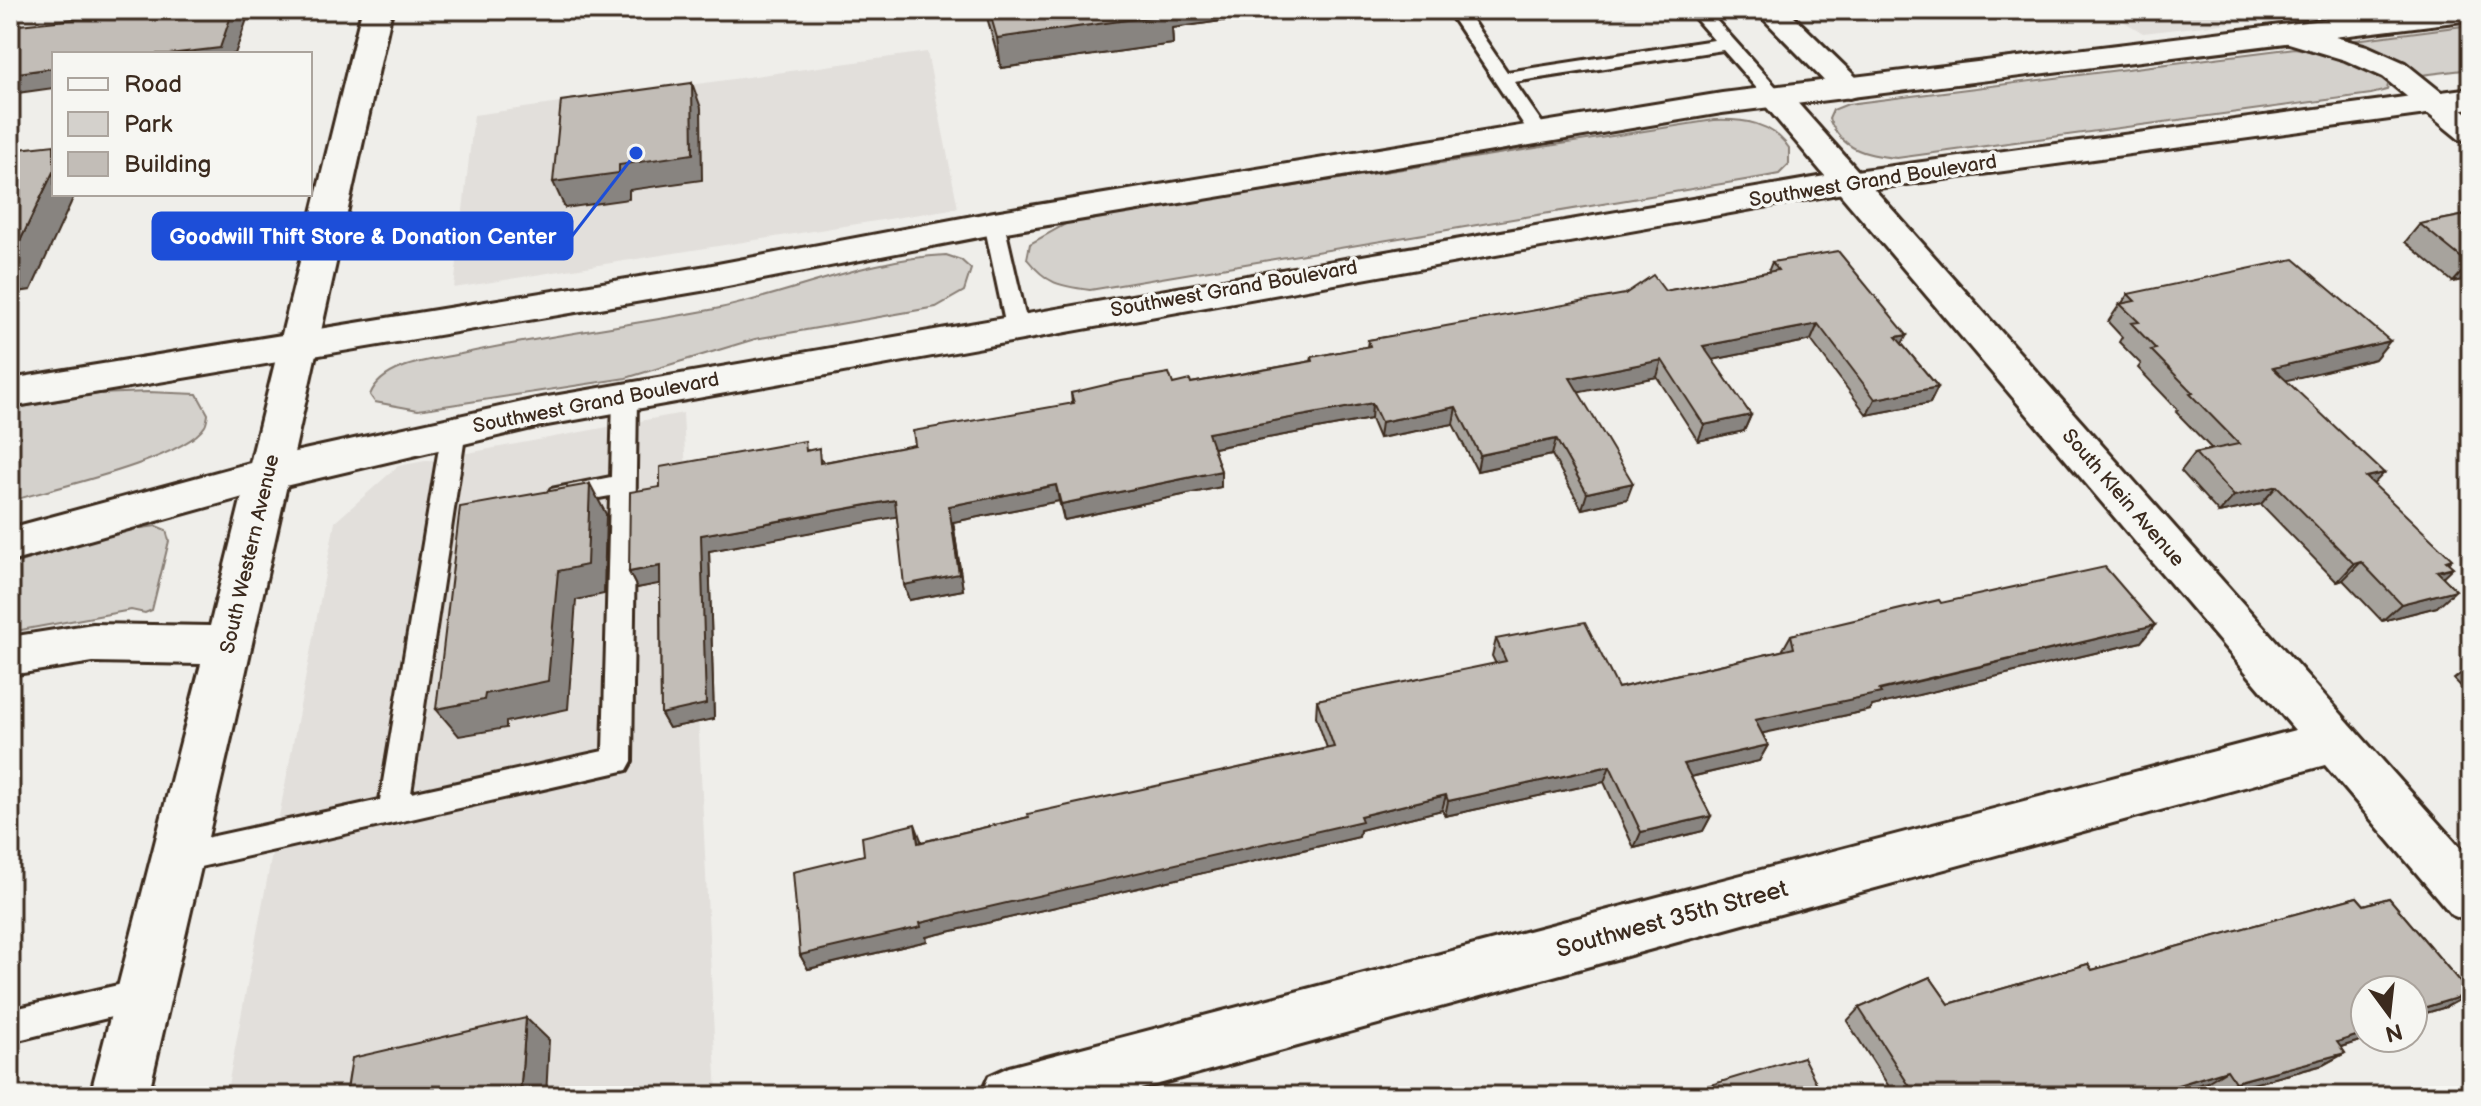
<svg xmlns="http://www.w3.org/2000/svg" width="2481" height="1106" viewBox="0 0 2481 1106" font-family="'Balsamiq Sans',sans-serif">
<rect width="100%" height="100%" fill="#efeeea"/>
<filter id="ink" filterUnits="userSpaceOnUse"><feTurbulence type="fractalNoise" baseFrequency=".0125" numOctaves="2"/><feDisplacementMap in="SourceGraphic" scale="16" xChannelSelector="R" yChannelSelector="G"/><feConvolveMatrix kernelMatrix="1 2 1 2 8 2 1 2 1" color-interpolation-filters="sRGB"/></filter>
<g filter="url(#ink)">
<!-- built -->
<g fill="#e2dfdb">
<polygon points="2105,10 2343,10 2143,33"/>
<polygon points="927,52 958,208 454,288 474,115"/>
<polygon points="683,413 717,1096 226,1096 335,522 398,466"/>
</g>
<!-- green -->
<g fill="#d4d1cc" stroke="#887e75" stroke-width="2">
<polygon points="2471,25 2471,69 2413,76 2339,42"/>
<path d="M2295 48 2354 60 2389 79 2387 90 2371 94 1897 158C1864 155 1843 150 1829 119L1833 110 1848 104Z"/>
<path d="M1714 120C1744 119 1771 122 1789 148V164L1779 174 1763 177 1090 290C1059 286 1047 284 1027 259L1030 244 1071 221Z"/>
<path d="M946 255 961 260 971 269 964 291 936 307 755 339 626 378 418 410 375 402 370 395C382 364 432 360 461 354 547 335 634 325 720 308 795 292 869 258 946 255Z"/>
<path d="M148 392 197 394 208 414C208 415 206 426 205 426 184 460 51 489 10 501V409L98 394Z"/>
<polygon points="156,526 166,530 169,541 152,610 145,613 131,610 10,632 10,565 121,531"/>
</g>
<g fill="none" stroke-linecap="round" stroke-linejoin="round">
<defs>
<g id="service">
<polygon points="1447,10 1465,10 1507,72 1714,40 1688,10 1707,10 1785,97 1775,103 1768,101 1723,50 1514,82 1549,133 1546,137 1532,137"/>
<polygon points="994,216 1004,223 1028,327 1025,332 1009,332 1006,327 984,223"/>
<polygon points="625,389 633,391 637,397 632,761 627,770 178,872 167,868 163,858 167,848 178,844 380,800 442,430 445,424 454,421 463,424 466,430 411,793 603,751 610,496 560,505 551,503 547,496 551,489 611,477 613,397 617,391"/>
<polygon points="144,979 156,984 160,995 156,1006 10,1042 10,1010"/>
</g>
<g id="minor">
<polygon points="1755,10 1787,10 1860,81 1865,88 1860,95 1849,98 1838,95"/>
<polygon points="2293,25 2367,46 2405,63 2471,116 2471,142 2459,139 2383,77 2345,60 2282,41 2278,34 2282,27"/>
<polygon points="1775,87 1786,90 2471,860 2471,923 2452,915 2325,765 1115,1096 980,1096 989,1076 1009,1067 2295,730 1764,104 1759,97 1764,90"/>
</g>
<g id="tertiary">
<polygon points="2405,10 2471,10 2471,20 1722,113 994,234 707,290 10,407 10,379 707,266 994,212 1722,93"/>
<polygon points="2471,88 2471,108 1848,192 536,427 272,489 10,562 10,528 272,457 536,399 1848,172"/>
</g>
<polygon id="secondary" points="362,10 392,10 231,738 148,1096 90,1096 201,664 93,662 10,675 10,637 93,624 210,626"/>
</defs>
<!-- service casing -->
<use href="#service" stroke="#3b2a1e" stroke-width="6"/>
<!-- minor casing -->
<use href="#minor" stroke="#3b2a1e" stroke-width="6"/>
<!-- tertiary casing -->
<use href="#tertiary" stroke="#3b2a1e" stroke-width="6"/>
<!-- secondary casing -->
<use href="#secondary" stroke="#3b2a1e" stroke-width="6"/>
<!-- service -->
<use href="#service" fill="#f6f6f2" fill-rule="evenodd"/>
<!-- minor -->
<use href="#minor" fill="#f6f6f2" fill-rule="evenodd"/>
<!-- tertiary -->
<use href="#tertiary" fill="#f6f6f2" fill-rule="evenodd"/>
<!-- secondary -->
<use href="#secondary" fill="#f6f6f2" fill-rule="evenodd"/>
</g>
<!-- wall -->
<g fill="#a7a39d" stroke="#3b2a1e" stroke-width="2">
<polygon points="985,10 1299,10 1172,28 1173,44 1001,68"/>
<polygon points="2471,214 2471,278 2453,282 2405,242 2420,224"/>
<polygon points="1772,262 1902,344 1938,387 1930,403 1867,415 1811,340 1712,360 1751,415 1744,431 1698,441 1657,377 1578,392 1627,499 1582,509 1552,455 1477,471 1453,424 1379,438 1371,419 1213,448 1221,471 1221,487 1064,520 1059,501 953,522 963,590 909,600 897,516 709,551 714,719 669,728 661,714 660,583 637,588 629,572 660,487 808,450 824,462 915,445 1072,404 1071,393 1173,384 1191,383 1311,361 1312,357 1367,347 1368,340 1665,291 1768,272"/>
<polygon points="2128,294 2375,359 2285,380 2374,485 2448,563 2443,577 2437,607 2382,621 2343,580 2337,582 2261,504 2219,513 2181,471 2195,453 2212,449 2176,412 2178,410 2138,368 2141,364 2119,342 2122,337 2108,322 2120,304 2122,303"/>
<polygon points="1941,603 2141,642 1872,706 1870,710 1762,733 1768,745 1759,761 1691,777 1711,816 1703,831 1634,848 1604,782 1445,816 1442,810 1360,830 1359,837 926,937 927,941 808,969 800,955 864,855 921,840 921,842 1327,748 1316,717 1317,700 1496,664 1492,656 1496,639 1618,688 1782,651 1791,635"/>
<polygon points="2471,665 2471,697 2454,679"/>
<polygon points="2357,897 2364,905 2389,898 2470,994 2446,1007 2413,1017 2413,990 2365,990 2365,1038 2369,1038 2341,1047 2345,1053 2323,1065 2215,1094 2207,1082 2162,1096 1895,1096 1847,1021 1859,1008 1930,977 1949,1004 2088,964 2092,970"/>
</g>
<!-- shaded-wall -->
<g fill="#888480" stroke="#3b2a1e" stroke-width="2">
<polygon points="233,10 242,10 247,19 235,54 169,54"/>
<polygon points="1165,10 1299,10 1172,28 1173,44 1001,68 997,38"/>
<polygon points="54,68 54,88 10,94 10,74"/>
<polygon points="692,83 701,108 702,180 629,190 629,199 565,208 553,182 619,165"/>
<polygon points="54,170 54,194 75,194 31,290 10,293 10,262"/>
<polygon points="2471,263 2471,278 2453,282 2469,264"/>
<polygon points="1818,324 1811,340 1697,363 1703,346"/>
<polygon points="1907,335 1898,351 1896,337"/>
<polygon points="2390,341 2375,359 2258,387 2273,368"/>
<polygon points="1662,360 1657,377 1566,395 1570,378"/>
<polygon points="1938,387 1930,403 1867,415 1875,399"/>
<polygon points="1372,403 1371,419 1208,449 1208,433"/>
<polygon points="1456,407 1453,424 1379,438 1381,422"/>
<polygon points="1751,415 1744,431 1698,441 1704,425"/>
<polygon points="1556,439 1552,455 1477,471 1480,455"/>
<polygon points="1221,471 1221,487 1064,520 1061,504"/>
<polygon points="2384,473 2367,491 2366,477"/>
<polygon points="1633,483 1627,499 1582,509 1587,493"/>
<polygon points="590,484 606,514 604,594 576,600 568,709 506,722 506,728 459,736 436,709 485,694 558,571"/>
<polygon points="1056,485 1059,501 953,522 963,590 909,600 904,585 949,506"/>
<polygon points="2277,486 2261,504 2219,513 2234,496"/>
<polygon points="895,500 900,516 709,551 714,719 669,728 661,714 701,535"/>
<polygon points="2452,559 2440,571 2453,567 2434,585 2418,589 2446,561"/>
<polygon points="2361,562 2343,580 2337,582 2354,564"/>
<polygon points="660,566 669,582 637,588 629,572"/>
<polygon points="2456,590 2437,607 2382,621 2401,604"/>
<polygon points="2155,625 2141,642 1872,706 1870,710 1746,737 1755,720"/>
<polygon points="1768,745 1759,761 1677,780 1684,764"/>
<polygon points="1610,766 1604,782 1445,816 1448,801"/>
<polygon points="1446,795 1442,810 1360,830 1359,837 926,937 927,941 808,969 800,955 920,923"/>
<polygon points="1711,816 1703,831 1634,848 1641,832"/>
<polygon points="915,824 921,840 924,858 918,843"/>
<polygon points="2470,994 2446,1007 2413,1017 2413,1011"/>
<polygon points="526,1018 549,1040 546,1096 520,1096"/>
<polygon points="2365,1033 2365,1038 2369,1038 2315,1055 2337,1042"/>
<polygon points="2345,1053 2323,1065 2215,1094 2235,1082"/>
<polygon points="2227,1070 2207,1082 2162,1096 2142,1096"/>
</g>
<!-- building -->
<g fill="#c2bdb7" stroke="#3b2a1e" stroke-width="2">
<polygon points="158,10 233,10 220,48 169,54 54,54 54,68 10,74 10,26"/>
<polygon points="989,10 1170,10 1171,14 997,38"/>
<polygon points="692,83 693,154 619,165 619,173 553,182 561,101"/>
<polygon points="54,145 54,170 10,262 10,150"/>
<polygon points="2471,214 2471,263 2469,264 2420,224"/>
<polygon points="1838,251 1907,335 1896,337 1938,387 1875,399 1818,324 1703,346 1751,415 1704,425 1662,360 1570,378 1633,483 1587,493 1556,439 1480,455 1456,407 1381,422 1372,403 1208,433 1221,471 1061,504 1056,485 949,506 959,574 904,585 895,500 701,535 706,704 661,714 660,566 629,572 630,492 660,487 660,467 805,441 806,451 819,448 820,463 915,445 913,431 1074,403 1071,393 1122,381 1169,373 1173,384 1190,380 1191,383 1313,361 1312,357 1370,346 1368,340 1625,294 1653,275 1665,291 1778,270 1772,262"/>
<polygon points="2294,259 2390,341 2273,368 2384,473 2366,477 2452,559 2446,561 2453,567 2437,571 2456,590 2401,604 2361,562 2354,564 2277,486 2234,496 2195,453 2239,444 2190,394 2193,393 2151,350 2156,349 2131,323 2139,322 2120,304 2135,301 2128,294"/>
<polygon points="590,484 587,565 558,571 548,681 485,694 484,700 436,709 460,507"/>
<polygon points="2105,567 2155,625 1879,690 1881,693 1755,720 1768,745 1684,764 1711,816 1641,832 1610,766 1448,801 1446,795 1360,816 1362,821 920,923 921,927 800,955 793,872 864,855 862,837 915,824 918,843 1029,817 1028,814 1334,747 1317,700 1506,661 1496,639 1585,622 1618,688 1794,648 1791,635 1939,600 1941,603"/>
<polygon points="2357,897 2364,905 2389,898 2470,994 2413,1011 2413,990 2365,990 2365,1033 2337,1042 2345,1053 2235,1082 2227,1070 2142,1096 2062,1096 2060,1094 2055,1096 1916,1096 1859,1008 1930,977 1949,1004 2088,964 2092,970"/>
<polygon points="526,1018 520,1096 346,1096 352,1058"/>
<polygon points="1803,1057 1823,1096 1674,1096"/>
</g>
</g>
<g text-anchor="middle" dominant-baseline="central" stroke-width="7" stroke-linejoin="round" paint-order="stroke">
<!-- street labels -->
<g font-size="20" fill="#3b2a1e" stroke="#f6f6f2">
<text transform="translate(1873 181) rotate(-9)">Southwest Grand Boulevard</text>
<text transform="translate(1234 289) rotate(-10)">Southwest Grand Boulevard</text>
<text transform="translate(596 403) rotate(-11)">Southwest Grand Boulevard</text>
<text transform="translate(2123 498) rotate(49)">South Klein Avenue</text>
<text transform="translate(250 554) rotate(-77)">South Western Avenue</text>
</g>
<!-- near-street labels -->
<g font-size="24" fill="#3b2a1e" stroke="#f6f6f2">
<text transform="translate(1672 919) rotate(-15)">Southwest 35th Street</text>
</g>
</g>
<!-- callouts -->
<path fill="none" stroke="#1d4ed8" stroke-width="3" d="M636 153L572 236"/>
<circle fill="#1d4ed8" stroke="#f6f6f2" stroke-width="3" cx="636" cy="153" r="8"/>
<rect fill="#1d4ed8" stroke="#1d4ed8" stroke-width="3" x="153" y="213" width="419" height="46" rx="8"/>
<g font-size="22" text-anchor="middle" font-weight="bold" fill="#fff">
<text x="363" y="244">Goodwill Thift Store &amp; Donation Center</text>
</g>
<!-- margin -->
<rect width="2481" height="1106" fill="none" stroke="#f6f6f2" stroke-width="40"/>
<rect x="20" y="20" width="2441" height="1066" fill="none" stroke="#3b2a1e" stroke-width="3" filter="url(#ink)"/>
<!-- legend -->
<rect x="52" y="52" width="260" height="144" fill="#f6f6f2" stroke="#aba49d" stroke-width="2"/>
<rect x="68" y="78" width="40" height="12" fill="#f6f6f2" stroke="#aba49d" stroke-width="2"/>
<text x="124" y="92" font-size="24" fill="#3b2a1e">Road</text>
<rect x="68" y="112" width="40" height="24" fill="#d4d1cc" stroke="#aba49d" stroke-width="2"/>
<text x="124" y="132" font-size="24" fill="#3b2a1e">Park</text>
<rect x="68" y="152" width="40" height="24" fill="#c2bdb7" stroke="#aba49d" stroke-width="2"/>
<text x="124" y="172" font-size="24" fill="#3b2a1e">Building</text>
<!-- north arrow -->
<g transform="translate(2389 1014) rotate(165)"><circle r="38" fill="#f6f6f2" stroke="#aba49d" stroke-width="2"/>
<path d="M0-6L14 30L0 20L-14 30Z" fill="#3b2a1e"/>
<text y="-12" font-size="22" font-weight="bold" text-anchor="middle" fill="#3b2a1e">N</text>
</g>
</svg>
